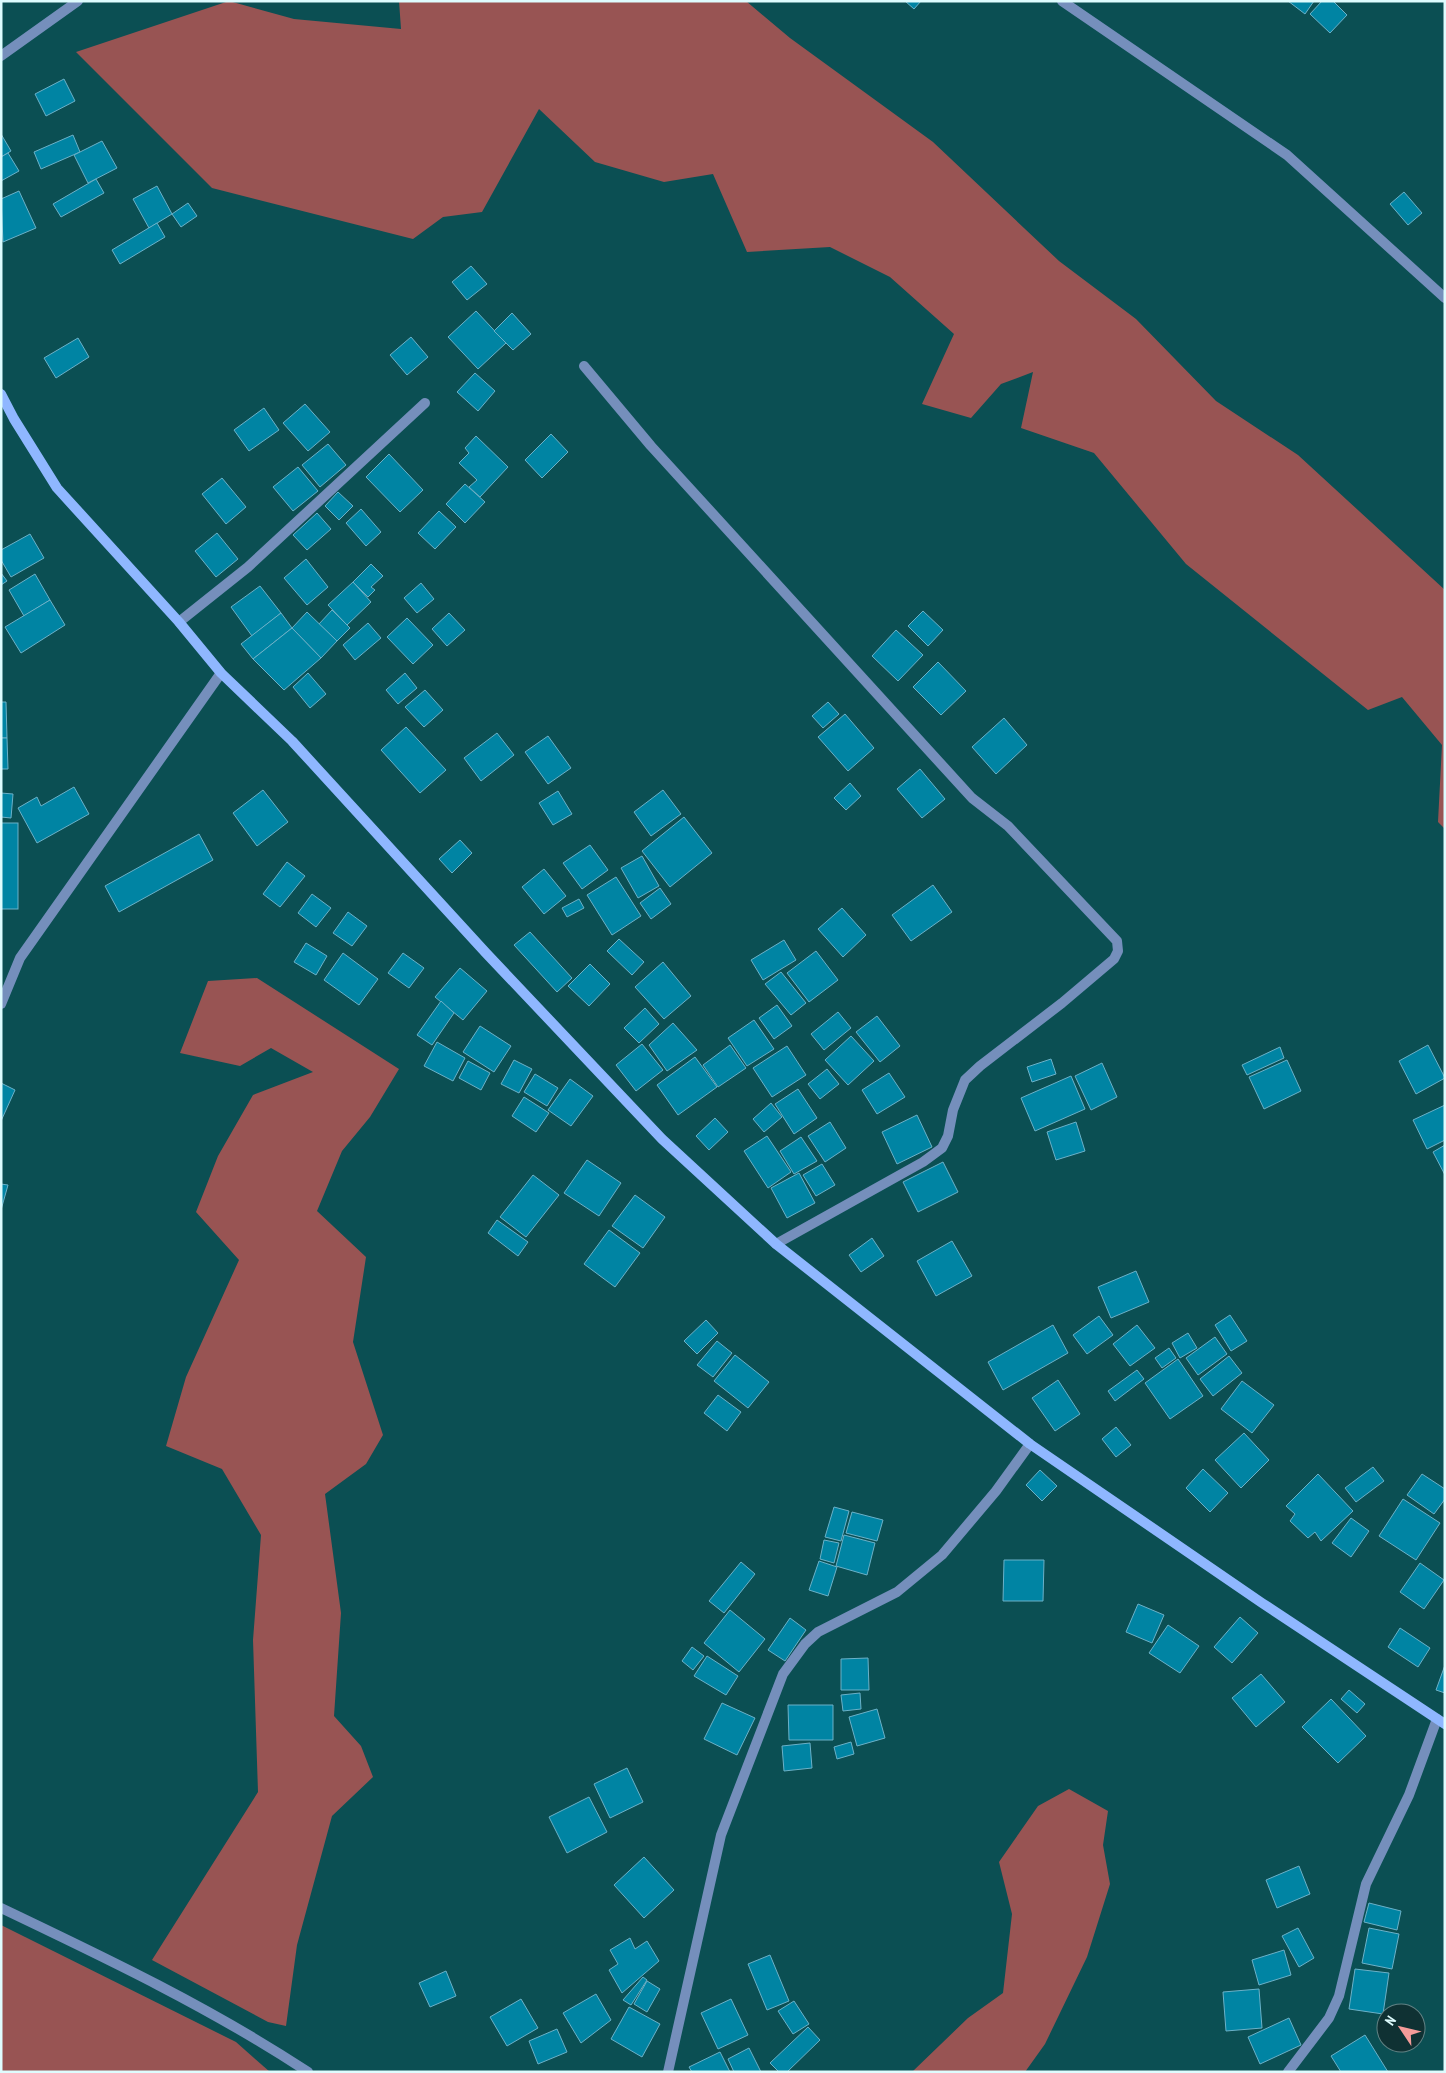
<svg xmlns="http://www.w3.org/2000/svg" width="1446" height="2073" viewBox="0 0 1446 2073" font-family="'PT Sans Narrow',sans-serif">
<rect width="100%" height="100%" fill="#0b4f53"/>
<!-- green -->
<g fill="#985453">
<polygon points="229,1 294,19 401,29 399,1 746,1 790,38 933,142 1059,261 1136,319 1216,401 1298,455 1445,590 1445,829 1438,822 1442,745 1402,697 1368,710 1186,564 1094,453 1021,428 1033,372 1001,384 971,418 922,404 954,334 890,277 830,247 747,252 713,174 664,182 595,162 539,109 482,212 443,217 413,239 212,188 76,52"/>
<polygon points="257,978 399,1069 370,1117 342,1151 317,1211 366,1257 353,1342 383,1435 366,1464 325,1494 341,1613 334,1716 361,1746 373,1777 332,1816 297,1945 286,2026 268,2022 152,1960 258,1792 253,1640 261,1535 222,1469 166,1446 186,1377 239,1260 196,1212 218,1156 253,1095 313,1072 271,1048 240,1066 180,1053 208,981"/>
<polygon points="1069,1789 1108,1811 1103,1845 1110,1884 1087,1957 1045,2044 1025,2072 912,2072 968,2018 1003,1993 1012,1914 999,1862 1038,1806"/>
<polygon points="1,1925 236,2042 270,2072 1,2072"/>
</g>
<!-- building -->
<g fill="#0084a3" stroke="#6bb1c8">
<polygon points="905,1 921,1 914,9"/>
<polygon points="1288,1 1314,1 1305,14"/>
<polygon points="1322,1 1333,1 1347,15 1330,33 1310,14"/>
<polygon points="64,79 75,101 46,116 35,94"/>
<polygon points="1,134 11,151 1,157"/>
<polygon points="73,135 80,152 41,169 34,152"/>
<polygon points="102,141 117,168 88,183 74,155"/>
<polygon points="8,153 19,171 1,181 1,157"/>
<polygon points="96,179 104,193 61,217 53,204"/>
<polygon points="157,186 172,214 149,228 133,199"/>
<polygon points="19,191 36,228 3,242 1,199"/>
<polygon points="1404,192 1422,213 1408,225 1390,204"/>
<polygon points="188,203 197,216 181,227 172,214"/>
<polygon points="157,223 165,237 120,264 112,250"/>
<polygon points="471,266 487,284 467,300 452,282"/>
<polygon points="476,311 506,343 478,369 448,337"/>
<polygon points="512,313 531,334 513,350 494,331"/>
<polygon points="411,337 428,357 407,375 390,355"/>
<polygon points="78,338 89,357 56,378 44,358"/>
<polygon points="475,373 495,391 478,411 457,392"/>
<polygon points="305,404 330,432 308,451 283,423"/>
<polygon points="264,408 279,430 249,451 234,430"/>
<polygon points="551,434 568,452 542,478 525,460"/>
<polygon points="476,436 508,467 480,497 469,487 477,480 459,463 469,453 465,448"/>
<polygon points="328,444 346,465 320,487 302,465"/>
<polygon points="389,454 423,490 400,512 366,477"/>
<polygon points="298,467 318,491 293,511 273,487"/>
<polygon points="222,478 246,507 226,524 202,494"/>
<polygon points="465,484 485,502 465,523 446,504"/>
<polygon points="338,492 353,506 339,520 325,506"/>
<polygon points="361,509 381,532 366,546 346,523"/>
<polygon points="439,511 456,527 435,549 418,533"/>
<polygon points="317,513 331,529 307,550 293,535"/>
<polygon points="217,533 238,559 216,577 195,551"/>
<polygon points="30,534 44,558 11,577 1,560 1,550"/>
<polygon points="306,559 328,587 307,605 284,578"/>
<polygon points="371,564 383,576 371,587 375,590 368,597 353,582"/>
<polygon points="1,573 7,581 1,585"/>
<polygon points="35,574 50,600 24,616 9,590"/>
<polygon points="353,582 371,602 347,625 328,605"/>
<polygon points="421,583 434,599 417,613 404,598"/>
<polygon points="260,586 281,613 252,636 231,607"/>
<polygon points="50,600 65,625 21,653 5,627"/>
<polygon points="332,610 350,628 337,641 319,624"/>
<polygon points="923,611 943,630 928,646 908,626"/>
<polygon points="307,612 337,641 321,658 292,628"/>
<polygon points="281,613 292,628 253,659 241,644"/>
<polygon points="449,613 465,630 447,646 432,629"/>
<polygon points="407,618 433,645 413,664 387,637"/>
<polygon points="368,623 381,638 355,660 343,645"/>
<polygon points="292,628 321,658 284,690 253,659"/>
<polygon points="896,630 923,655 898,681 872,656"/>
<polygon points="938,662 966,691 941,715 913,687"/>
<polygon points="308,673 326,694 310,708 293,687"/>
<polygon points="405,673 417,688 398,704 386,690"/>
<polygon points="425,690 443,710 424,727 405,707"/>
<polygon points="1,702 6,702 7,738 1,738"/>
<polygon points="828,702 839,714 823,728 812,716"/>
<polygon points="845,714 874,748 848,771 818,737"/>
<polygon points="1004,718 1027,745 996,774 972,747"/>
<polygon points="406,727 446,770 420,793 381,750"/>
<polygon points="497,733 514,755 481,781 464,758"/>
<polygon points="548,736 571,768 548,784 525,752"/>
<polygon points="1,738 7,738 8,769 1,769"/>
<polygon points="920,769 945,799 922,818 897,789"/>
<polygon points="850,783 861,796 846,810 834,798"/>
<polygon points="74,787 89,814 37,843 18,808 37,797 41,806"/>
<polygon points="263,790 288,822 257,846 233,813"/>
<polygon points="663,790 681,814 651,836 634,812"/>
<polygon points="558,791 572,814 553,825 539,803"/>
<polygon points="1,793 13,794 11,818 1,817"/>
<polygon points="684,817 712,853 670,887 642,851"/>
<rect x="1" y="823" width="17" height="86"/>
<polygon points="199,834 213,860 119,912 105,886"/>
<polygon points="460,840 472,853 452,873 439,859"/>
<polygon points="590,845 608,870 582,889 563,863"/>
<polygon points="642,856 659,886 638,898 621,868"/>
<polygon points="287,862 305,876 280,907 263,894"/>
<polygon points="544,869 566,896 544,914 522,887"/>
<polygon points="616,877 641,916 612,935 587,895"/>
<polygon points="933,885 952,912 911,941 892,915"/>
<polygon points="660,888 671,904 651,919 640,903"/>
<polygon points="312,894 331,908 316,927 298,913"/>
<polygon points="579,899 584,908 567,917 562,908"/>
<polygon points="842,908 866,935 843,957 818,929"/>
<polygon points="348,912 367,926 352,946 333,933"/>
<polygon points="530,932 572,978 557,992 514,945"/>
<polygon points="619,939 644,962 632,975 607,951"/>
<polygon points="784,940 796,960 763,980 751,960"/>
<polygon points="306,943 327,956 316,975 294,962"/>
<polygon points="816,951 838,980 809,1002 787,973"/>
<polygon points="343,953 378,979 359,1005 324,980"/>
<polygon points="403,953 424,968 409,988 388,973"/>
<polygon points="663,962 691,996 664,1019 635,987"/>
<polygon points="590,964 610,984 589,1006 568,986"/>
<polygon points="460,968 487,991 463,1020 435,997"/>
<polygon points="781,972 806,1003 791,1015 765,984"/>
<polygon points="441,1001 454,1013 432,1045 417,1035"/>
<polygon points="777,1005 792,1026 774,1039 759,1018"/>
<polygon points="645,1008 659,1024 639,1043 624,1028"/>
<polygon points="838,1012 851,1028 824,1050 811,1034"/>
<polygon points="877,1016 900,1046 880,1062 856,1032"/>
<polygon points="754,1020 774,1049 747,1066 728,1038"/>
<polygon points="673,1023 697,1050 667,1071 649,1045"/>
<polygon points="480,1026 511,1046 494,1072 463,1052"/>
<polygon points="851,1036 874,1061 848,1085 825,1060"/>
<polygon points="437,1042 465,1058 453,1081 424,1066"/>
<polygon points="642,1044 663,1070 636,1091 616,1065"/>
<polygon points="730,1045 746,1068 718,1087 703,1065"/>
<polygon points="1428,1045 1445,1078 1416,1094 1399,1061"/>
<polygon points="787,1046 806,1075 772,1097 753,1068"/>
<polygon points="1280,1047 1284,1058 1247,1075 1242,1065"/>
<polygon points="695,1057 717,1087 678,1115 657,1085"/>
<polygon points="1051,1059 1056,1074 1032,1082 1027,1067"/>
<polygon points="514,1060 532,1069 519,1093 501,1084"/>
<polygon points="1287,1060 1301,1091 1264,1109 1249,1077"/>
<polygon points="468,1061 490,1073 481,1090 459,1078"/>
<polygon points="1102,1063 1117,1097 1091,1110 1075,1076"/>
<polygon points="827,1069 839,1084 820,1099 808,1084"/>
<polygon points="889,1073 905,1097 877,1114 862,1090"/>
<polygon points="535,1074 558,1088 547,1106 524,1092"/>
<polygon points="1071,1076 1085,1109 1035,1131 1021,1098"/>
<polygon points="570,1079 593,1096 571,1126 548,1110"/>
<polygon points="1,1083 15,1090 1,1121"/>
<polygon points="798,1089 817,1118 794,1134 775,1104"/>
<polygon points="524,1097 549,1113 536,1132 512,1116"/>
<polygon points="771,1103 782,1117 764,1132 753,1119"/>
<polygon points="1445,1105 1445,1140 1427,1149 1413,1120"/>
<polygon points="917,1115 932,1147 897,1164 882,1132"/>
<polygon points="715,1118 728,1132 709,1150 696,1136"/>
<polygon points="830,1122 846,1148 825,1162 808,1136"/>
<polygon points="1076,1122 1085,1151 1056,1160 1047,1132"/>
<polygon points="767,1136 791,1172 768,1188 744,1151"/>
<polygon points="801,1137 817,1161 794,1174 780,1151"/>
<polygon points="1445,1145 1445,1175 1433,1152"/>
<polygon points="587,1160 621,1183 599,1216 564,1193"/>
<polygon points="943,1162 958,1192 918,1212 903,1182"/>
<polygon points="822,1164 835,1185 816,1196 803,1175"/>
<polygon points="799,1173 815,1203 787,1218 771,1188"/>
<polygon points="533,1175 559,1195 526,1237 500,1217"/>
<polygon points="1,1184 8,1185 1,1210"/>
<polygon points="635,1195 665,1217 643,1248 612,1226"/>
<polygon points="497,1220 528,1242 518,1256 488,1233"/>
<polygon points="609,1230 640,1253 615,1287 584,1264"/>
<polygon points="872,1238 884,1256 861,1272 849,1255"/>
<polygon points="952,1241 972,1276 936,1296 917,1261"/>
<polygon points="1136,1271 1149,1302 1111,1318 1098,1287"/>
<polygon points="1230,1315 1247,1341 1231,1351 1215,1325"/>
<polygon points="1099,1316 1113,1335 1087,1354 1073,1335"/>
<polygon points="706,1320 718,1333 697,1354 684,1341"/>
<polygon points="1053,1325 1068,1353 1003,1390 988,1362"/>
<polygon points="1137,1325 1155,1348 1130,1366 1113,1344"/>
<polygon points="1188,1333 1197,1348 1180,1358 1172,1343"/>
<polygon points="1215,1337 1227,1354 1198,1375 1186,1358"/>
<polygon points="717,1341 732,1353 713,1377 697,1365"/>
<polygon points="1169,1348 1176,1358 1162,1368 1155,1358"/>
<polygon points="735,1355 769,1382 748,1408 714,1381"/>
<polygon points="1229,1356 1242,1373 1213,1396 1200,1379"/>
<polygon points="1178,1359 1203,1396 1170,1419 1145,1383"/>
<polygon points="1137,1370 1144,1379 1115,1401 1108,1391"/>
<polygon points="1058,1380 1080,1414 1055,1431 1032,1398"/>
<polygon points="1242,1381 1274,1405 1252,1433 1221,1409"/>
<polygon points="718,1395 741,1412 727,1431 704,1413"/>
<polygon points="1116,1427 1131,1445 1116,1457 1102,1439"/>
<polygon points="1244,1433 1269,1460 1241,1488 1215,1460"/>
<polygon points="1373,1467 1384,1481 1356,1502 1345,1488"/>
<polygon points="1203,1469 1228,1493 1210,1512 1186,1488"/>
<polygon points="1040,1470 1057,1486 1042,1501 1026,1485"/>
<polygon points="1318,1474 1353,1511 1321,1541 1315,1532 1308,1538 1290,1521 1295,1514 1286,1506"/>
<polygon points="1422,1474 1445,1489 1445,1499 1434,1514 1407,1495"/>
<polygon points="1403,1499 1440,1523 1416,1560 1379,1536"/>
<polygon points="834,1507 849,1511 841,1541 825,1537"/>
<polygon points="852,1512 883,1520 877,1541 846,1533"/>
<polygon points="1351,1518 1369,1531 1351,1557 1332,1543"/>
<polygon points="844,1535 875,1543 867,1575 836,1566"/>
<polygon points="824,1540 839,1543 834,1563 820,1559"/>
<polygon points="1004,1560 1044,1560 1043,1601 1003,1601"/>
<polygon points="819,1561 837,1567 828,1596 809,1590"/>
<polygon points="741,1562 755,1574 724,1613 709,1601"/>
<polygon points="1420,1563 1444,1580 1424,1609 1400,1592"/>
<polygon points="1138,1604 1164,1615 1152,1643 1126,1632"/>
<polygon points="730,1610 765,1639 739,1672 704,1643"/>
<polygon points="1240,1617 1258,1633 1232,1663 1214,1647"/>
<polygon points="790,1618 806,1630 785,1661 768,1650"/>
<polygon points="1168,1625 1199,1646 1180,1673 1149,1653"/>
<polygon points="1400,1628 1430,1648 1418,1667 1388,1647"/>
<polygon points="692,1647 704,1656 693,1670 682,1661"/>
<polygon points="707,1656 738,1676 726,1695 694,1676"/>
<polygon points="868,1658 869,1690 841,1690 841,1659"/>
<polygon points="1445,1665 1445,1693 1436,1690"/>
<polygon points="1261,1674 1285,1702 1256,1727 1232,1698"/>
<polygon points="1349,1690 1365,1704 1357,1713 1341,1699"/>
<polygon points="860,1693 861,1709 843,1711 841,1695"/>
<polygon points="1331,1699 1366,1736 1338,1763 1302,1727"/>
<polygon points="722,1703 755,1718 737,1755 704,1739"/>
<polygon points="788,1705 833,1705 833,1740 789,1740"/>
<polygon points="877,1709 885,1738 857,1746 849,1717"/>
<polygon points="851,1742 854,1754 837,1759 834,1747"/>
<polygon points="810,1743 812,1768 784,1771 782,1746"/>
<polygon points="627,1768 643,1802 610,1818 594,1784"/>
<polygon points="589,1797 607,1832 567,1853 549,1817"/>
<polygon points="644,1857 674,1890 644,1918 614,1885"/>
<polygon points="1299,1866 1310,1894 1277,1908 1266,1880"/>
<polygon points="1369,1903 1401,1911 1397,1930 1364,1922"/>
<polygon points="1298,1928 1314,1958 1299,1967 1282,1936"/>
<polygon points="1369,1928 1399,1934 1392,1969 1362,1963"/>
<polygon points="630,1938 635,1949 647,1941 659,1961 622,1993 609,1970 618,1964 610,1950"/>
<polygon points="1284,1950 1291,1975 1259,1985 1252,1960"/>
<polygon points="770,1955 789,2001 767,2010 748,1964"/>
<polygon points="1355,1969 1389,1973 1383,2014 1349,2009"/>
<polygon points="446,1971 456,1996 430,2007 419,1983"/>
<polygon points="643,1977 647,1980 631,2005 623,2000"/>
<polygon points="647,1981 660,1989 647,2012 634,2004"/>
<polygon points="1259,1989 1262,2028 1226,2031 1223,1992"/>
<polygon points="596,1994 611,2020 581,2043 563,2013"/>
<polygon points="521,1999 538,2028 507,2046 490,2017"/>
<polygon points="731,1999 748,2035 718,2049 701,2013"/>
<polygon points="794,2001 809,2024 793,2034 778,2011"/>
<polygon points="629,2007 660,2024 642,2057 611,2039"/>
<polygon points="1289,2018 1301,2045 1260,2064 1248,2037"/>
<polygon points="808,2027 820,2040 787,2072 779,2072 770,2063"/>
<polygon points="557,2029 567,2052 538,2064 529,2041"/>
<polygon points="1365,2035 1388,2072 1341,2072 1331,2056"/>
<polygon points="749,2048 761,2072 734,2072 728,2059"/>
<polygon points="720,2052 730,2072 692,2072 689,2067"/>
</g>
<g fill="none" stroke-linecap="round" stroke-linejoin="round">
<!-- street -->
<g stroke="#758fbc" stroke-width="10">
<polyline points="1062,1 1287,155 1445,298"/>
<polyline points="1,56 78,1"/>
<polyline points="584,366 651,446 972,798 1008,826 1117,941 1118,951 1114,959 1062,1003 980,1066 965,1080 953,1110 948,1136 942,1148 923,1162 776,1244"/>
<polyline points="179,622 248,567 425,403"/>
<polyline points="1,1004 20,958 221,673"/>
<path d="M1 1908C106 1958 211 2008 308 2072"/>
<polyline points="668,2072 721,1835 783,1674 805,1644 818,1632 897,1592 942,1555 996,1491 1030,1444"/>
<polyline points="1288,2072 1329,2018 1339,1996 1366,1884 1409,1795 1437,1719"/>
</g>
<!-- secondary -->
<polyline stroke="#8fb7ff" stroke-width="10" points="1,394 14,419 57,488 179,622 221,673 292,741 486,953 662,1139 776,1244 1030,1444 1262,1603 1445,1724"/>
</g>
<!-- border -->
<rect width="1446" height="2073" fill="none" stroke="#defcfe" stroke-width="5"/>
<!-- north arrow -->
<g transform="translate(1401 2028) rotate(305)"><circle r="24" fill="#0f3133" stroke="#628284"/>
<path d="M0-4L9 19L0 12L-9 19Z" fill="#f59b99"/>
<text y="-8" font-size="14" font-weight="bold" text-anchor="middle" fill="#defcfe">N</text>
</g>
</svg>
